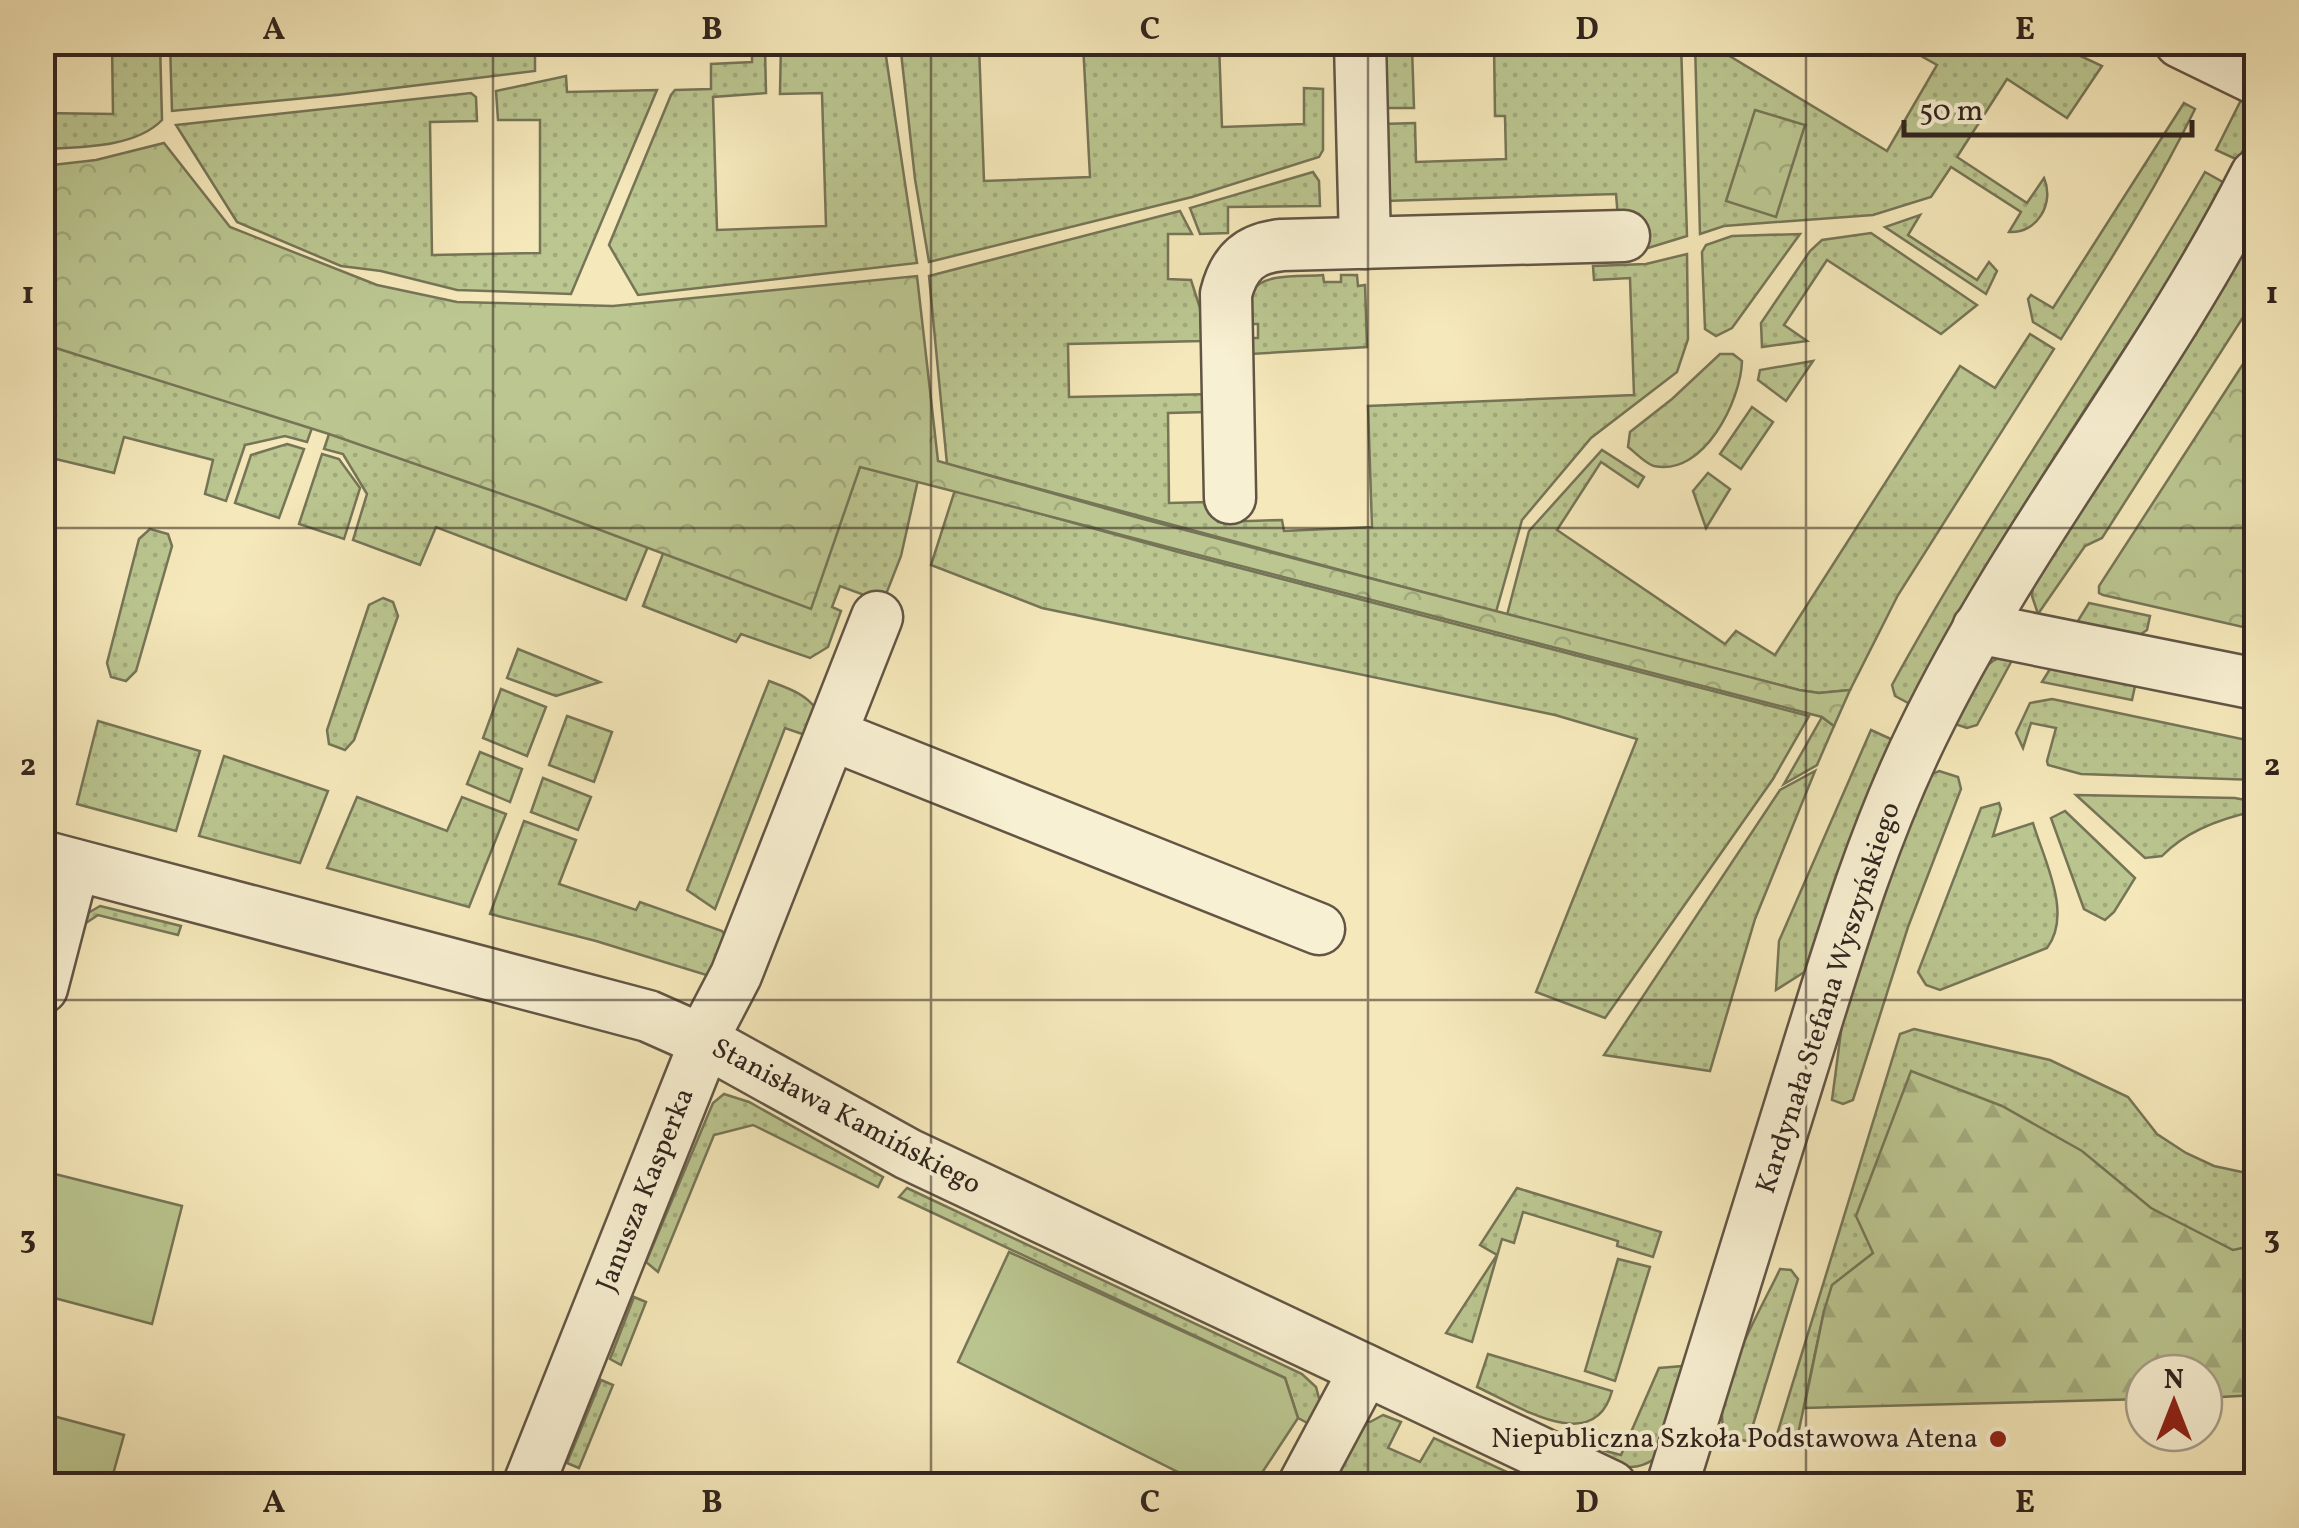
<svg xmlns="http://www.w3.org/2000/svg" width="2299" height="1528" viewBox="0 0 2299 1528" font-family="Vollkorn,serif">
<defs>
<pattern id="grass-dots" width="8" height="8" patternUnits="userSpaceOnUse" patternTransform="scale(2.5)"><rect width="8" height="8" fill="#bbc690"/><path d="M2 2h.1M6 6h.1" fill="none" stroke="#a1aa7c" stroke-width="1.8" stroke-linecap="round"/></pattern>
<pattern id="forest-firs" width="22" height="20" patternUnits="userSpaceOnUse" patternTransform="scale(2.5)"><rect width="22" height="20" fill="#bbc690"/><path d="M5 1l3.5 6h-7zM16 11l3.5 6h-7z" fill="#a1aa7c"/></pattern>
<pattern id="park-crowns" width="20" height="18" patternUnits="userSpaceOnUse" patternTransform="scale(2.5)"><rect width="20" height="18" fill="#bbc690"/><path d="M2 6a3 3 0 1 1 6 0M12 15a3 3 0 1 1 6 0" fill="none" stroke="#a1aa7c"/></pattern>
</defs>
<rect width="100%" height="100%" fill="#f5e8ba"/>
<filter id="stains"><feTurbulence type="fractalNoise" baseFrequency=".002" numOctaves="4"/><feColorMatrix values="0 0 0 0 .2 0 0 0 0 .09 0 0 0 0 .02 0 0 0 .5 -.17"/></filter>
<radialGradient id="worn" r=".72"><stop offset=".6" stop-color="#630" stop-opacity="0"/><stop offset="1" stop-color="#630" stop-opacity=".3"/></radialGradient>
<!-- grass -->
<g fill="url(#grass-dots)" stroke="#767557" stroke-width="2.5">
<polygon points="781,42 884,43 917,263 638,295 609,245 671,95 675,90 711,89 711,64 752,62 752,44 765,48 766,93 713,97 717,230 826,226 822,93 780,94"/>
<path d="M112 43H160L162 120C135 148 80 147 43 149V113L113 114Z"/>
<polygon points="170,43 535,43 535,71 337,95 172,111"/>
<polygon points="900,43 1019,43 979,45 984,181 1090,177 1083,43 1219,43 1222,127 1304,124 1304,88 1323,89 1323,150 1319,157 1192,197 929,262 915,179"/>
<polygon points="1494,43 1681,43 1687,236 1648,248 1637,248 1618,218 1616,194 1385,201 1382,124 1415,123 1416,162 1506,159 1505,116 1495,116"/>
<path d="M1695 43H1708L1887 151 1937 65 1898 43H2053L2102 66 2067 118 2007 79 1957 157 2027 203 2044 178C2055 203 2037 234 2009 232L2021 212 1951 167 1931 197 1873 215 1724 226 1700 234Z"/>
<polygon points="1380,47 1412,47 1414,108 1382,108"/>
<polygon points="566,76 567,92 657,90 571,294 457,290 381,271 341,266 237,222 176,125 471,93 476,97 477,121 430,122 432,255 540,253 540,120 498,120 496,91"/>
<path d="M2243 96C2264 117 2249 138 2238 160L2216 150Z"/>
<path d="M2184 103 2195 109C2156 189 2108 264 2061 339L2033 322 2028 299 2031 295 2053 308Z"/>
<polygon points="1313,172 1319,181 1320,206 1228,207 1228,233 1200,234 1190,208"/>
<path d="M2205 172 2228 185C2124 359 2000 522 1912 705L1895 696 1892 685C1988 509 2105 346 2205 172Z"/>
<polygon points="1180,211 1192,234 1168,234 1168,279 1191,280 1200,308 1202,341 1068,344 1069,397 1215,394 1207,412 1168,413 1169,503 1209,502 1218,522 1282,520 1284,531 1372,527 1368,406 1634,395 1630,278 1594,280 1593,266 1646,264 1687,254 1688,339 1677,372 1591,438 1522,520 1496,612 947,464 929,276"/>
<polygon points="1920,215 1908,235 1977,280 1989,262 1997,271 1986,294 1885,227"/>
<polygon points="2256,224 2256,297 2102,538 2085,546 2038,614 2032,596 2033,582"/>
<polygon points="1871,233 1977,305 1941,334 1827,260 1784,325 1807,341 1762,347 1761,323 1810,251 1822,240"/>
<polygon points="1800,234 1732,328 1716,336 1705,329 1702,252 1706,245 1732,236"/>
<path d="M1323 275 1324 282H1341V275H1357L1358 286 1365 285 1367 347 1251 354V338H1258V324H1250C1250 314 1248 300 1253 291 1263 272 1304 277 1323 275Z"/>
<polygon points="43,328 347,329 307,442 285,436 245,445 226,501 205,494 213,460 124,437 114,473 43,456"/>
<polygon points="363,333 672,488 626,600 436,527 420,565 353,540 367,494 343,454 324,449"/>
<polygon points="2030,334 2054,349 1898,595 1850,690 1819,693 1799,690 1507,615 1529,531 1602,450 1644,477 1638,487 1601,462 1557,530 1725,644 1736,631 1775,655 1960,366 1995,388"/>
<path d="M1720 354H1733L1742 361C1741 400 1704 477 1654 466 1646 464 1636 453 1628 447L1630 432 1672 399Z"/>
<polygon points="1813,361 1786,401 1758,380 1760,370"/>
<polygon points="1752,407 1773,422 1741,469 1720,454"/>
<polygon points="656,416 918,480 901,556 883,602 840,586 832,607 841,611 828,647 810,658 741,634 736,642 643,606 685,496"/>
<polygon points="287,444 304,449 279,518 235,503 251,455"/>
<polygon points="322,454 339,459 360,488 344,539 299,524"/>
<polygon points="1708,473 1730,489 1706,528 1693,491"/>
<polygon points="955,490 1182,553 1809,716 1773,779 1605,1018 1536,992 1637,739 1555,715 1042,608 931,565"/>
<polygon points="150,529 168,534 172,546 136,671 126,681 111,677 107,663 139,539"/>
<polygon points="383,598 393,602 398,616 354,740 345,750 329,744 327,730 369,605"/>
<polygon points="2089,603 2150,616 2147,630 2138,636 2076,624"/>
<polygon points="518,649 600,682 556,696 507,678"/>
<path d="M2016 653 1977 725 1967 728 1952 723C1969 693 1978 657 2016 653Z"/>
<polygon points="2055,661 2127,677 2135,686 2132,700 2042,682"/>
<path d="M769 681C787 688 805 693 817 710L811 737 785 728 715 909 687 890Z"/>
<polygon points="501,689 546,707 527,756 483,738"/>
<polygon points="2052,699 2256,742 2256,780 2081,774 2048,765 2047,761 2056,728 2031,723 2023,748 2016,733 2030,703"/>
<polygon points="567,716 612,732 594,782 549,765"/>
<polygon points="1822,717 1834,726 1817,765 1784,784"/>
<polygon points="98,721 200,751 176,831 77,804"/>
<polygon points="1871,730 1893,740 1847,846 1806,971 1776,990 1779,941"/>
<polygon points="480,752 522,769 510,802 467,784"/>
<polygon points="224,756 328,791 300,863 199,836"/>
<polygon points="1815,771 1755,919 1710,1071 1604,1055 1780,790"/>
<polygon points="1939,771 1958,777 1961,789 1908,927 1853,1100 1843,1104 1832,1100 1844,1009 1876,906 1926,783 1932,774"/>
<polygon points="543,778 591,797 578,830 531,812"/>
<path d="M2076 795 2235 798 2256 802V811C2222 818 2187 830 2162 856L2145 858Z"/>
<polygon points="357,797 447,831 462,797 506,814 469,907 327,868"/>
<path d="M1999 803 2001 809 1993 836 2033 823C2044 860 2073 914 2047 948L1940 990 1926 985 1918 972 1981 808Z"/>
<polygon points="2065,811 2135,878 2114,912 2105,920 2084,909 2051,818"/>
<polygon points="524,821 576,840 559,884 636,910 640,902 722,931 729,941 716,978 596,941 490,914"/>
<polygon points="100,906 181,926 178,935 98,915 83,925 88,913"/>
<polygon points="1914,1029 2050,1060 2128,1097 2157,1134 2186,1153 2214,1166 2256,1175 2256,1297 1824,1311 1796,1444 1774,1444 1900,1034"/>
<polygon points="724,1094 749,1102 883,1177 878,1187 753,1125 714,1135 658,1272 646,1262 713,1103"/>
<polygon points="907,1188 1302,1374 1316,1387 1319,1398 1327,1401 1315,1427 1298,1418 1285,1378 899,1197"/>
<polygon points="1517,1188 1661,1232 1653,1257 1617,1246 1618,1241 1523,1212 1514,1243 1502,1239 1472,1342 1446,1333 1497,1255 1480,1245"/>
<polygon points="1618,1259 1650,1267 1615,1381 1585,1371"/>
<path d="M1780 1269 1791 1270 1798 1279 1748 1441 1734 1439 1724 1430C1711 1392 1763 1306 1780 1269Z"/>
<polygon points="634,1297 646,1302 621,1365 610,1359"/>
<path d="M1488 1354 1612 1391C1594 1458 1515 1404 1477 1387Z"/>
<path d="M1684 1366 1654 1459C1626 1479 1601 1457 1575 1443L1621 1455 1659 1368Z"/>
<polygon points="601,1380 613,1385 579,1468 567,1463"/>
<polygon points="1383,1415 1401,1422 1388,1448 1420,1462 1434,1438 1535,1485 1319,1486 1360,1419 1370,1422"/>
</g>
<!-- forest -->
<polygon fill="url(#forest-firs)" stroke="#767557" stroke-width="2.5" points="1911,1071 2002,1106 2082,1151 2151,1208 2233,1250 2256,1245 2256,1395 2204,1398 2204,1373 2144,1373 2144,1399 1804,1408 1824,1311 1832,1285 1873,1253 1856,1216"/>
<!-- park -->
<g fill="url(#park-crowns)" stroke="#767557" stroke-width="2.5">
<polygon points="1755,110 1805,125 1776,217 1726,201"/>
<polygon points="164,143 230,227 377,285 457,302 613,306 917,276 938,461 1143,519 1799,690 1819,693 1850,690 1834,726 1822,717 860,467 811,609 539,507 329,434 43,344 43,166 96,160"/>
<polygon points="2256,344 2256,630 2103,595 2099,593 2099,586"/>
</g>
<!-- garden -->
<g fill="#bbc690" stroke="#767557" stroke-width="2.5">
<polygon points="43,1171 182,1206 152,1324 43,1295"/>
<polygon points="1009,1252 1285,1378 1298,1418 1254,1485 1204,1485 958,1362"/>
<polygon points="42,1413 124,1435 110,1485 43,1485"/>
</g>
<g fill="none" stroke-linecap="round" stroke-linejoin="round">
<defs>
<g id="minor">
<polyline points="1360,42 1365,243"/>
<polyline points="2180,42 2256,79"/>
<path d="M1230 498 1226 294C1234 262 1250 248 1282 245L1624 236"/>
<polyline points="1978,628 2256,684"/>
<polyline points="832,735 1319,929"/>
<polyline points="42,856 648,1016 702,1040 908,1154 1611,1486"/>
<polyline points="42,988 74,865"/>
<polyline points="528,1486 698,1060 702,1040 736,975 877,617"/>
<polyline points="1303,1486 1365,1370"/>
<path d="M1672 1486C1715 1348 1758 1211 1800 1074 1836 959 1870 841 1923 733 2018 537 2158 369 2256 175"/>
</g>
</defs>
<!-- minor casing -->
<use href="#minor" stroke="#625545" stroke-width="55"/>
<!-- minor -->
<use href="#minor" stroke="#f8f0d2" stroke-width="50"/>
</g>
<!-- grid -->
<path fill="none" stroke="#31241e" stroke-width="2.5" stroke-opacity="0.55" d="M493 42V1486M931 42V1486M1368 42V1486M1806 42V1486M42 528H2256M42 1000H2256"/>
<!-- markers -->
<circle fill="#8f2418" stroke="#f8f0d2" stroke-width="4" cx="1998" cy="1439" r="10"/>
<g text-anchor="middle" dominant-baseline="central" stroke-width="8" stroke-linejoin="round" paint-order="stroke">
<!-- street labels -->
<g font-size="28" fill="#31241e" stroke="#f8f0d2">
<text transform="translate(1829 998) rotate(-72)">Kardynała Stefana Wyszyńskiego</text>
<text transform="translate(846 1117) rotate(28)">Stanisława Kamińskiego</text>
<text transform="translate(646 1190) rotate(-68)">Janusza Kasperka</text>
</g>
<!-- poi labels -->
<g font-size="28" fill="#31241e" stroke="#f8f0d2" text-anchor="end">
<text x="1978" y="1439">Niepubliczna Szkoła Podstawowa Atena</text>
</g>
</g>
<!-- margin -->
<rect width="2299" height="1528" fill="none" stroke="#f5e8ba" stroke-width="110"/>
<!-- north arrow -->
<g transform="translate(2174 1403)"><circle r="48" fill="#f8f0d2" stroke="#a89e8a" stroke-width="2.5"/>
<path d="M0-8L18 38L0 25L-18 38Z" fill="#8f2418"/>
<text y="-15" font-size="28" font-weight="bold" text-anchor="middle" fill="#31241e">N</text>
</g>
<!-- scale -->
<path d="M1904 120v15h288v-15" fill="none" stroke="#31241e" stroke-width="5"/>
<text x="1919" y="120" font-size="30" fill="#31241e" stroke="#f8f0d2" stroke-width="8" paint-order="stroke">50 m</text>
<rect x="55" y="55" width="2189" height="1418" fill="none" stroke="#31241e" stroke-width="4"/>
<g font-size="32" text-anchor="middle" font-weight="bold" fill="#31241e">
<text x="274" y="39">A</text>
<text x="712" y="39">B</text>
<text x="1150" y="39">C</text>
<text x="1587" y="39">D</text>
<text x="2025" y="39">E</text>
<text x="28" y="303">1</text>
<text x="2272" y="303">1</text>
<text x="28" y="775">2</text>
<text x="2272" y="775">2</text>
<text x="28" y="1248">3</text>
<text x="2272" y="1248">3</text>
<text x="274" y="1512">A</text>
<text x="712" y="1512">B</text>
<text x="1150" y="1512">C</text>
<text x="1587" y="1512">D</text>
<text x="2025" y="1512">E</text>
</g>
<rect width="100%" height="100%" filter="url(#stains)"/>
<rect width="100%" height="100%" fill="url(#worn)"/>
</svg>
